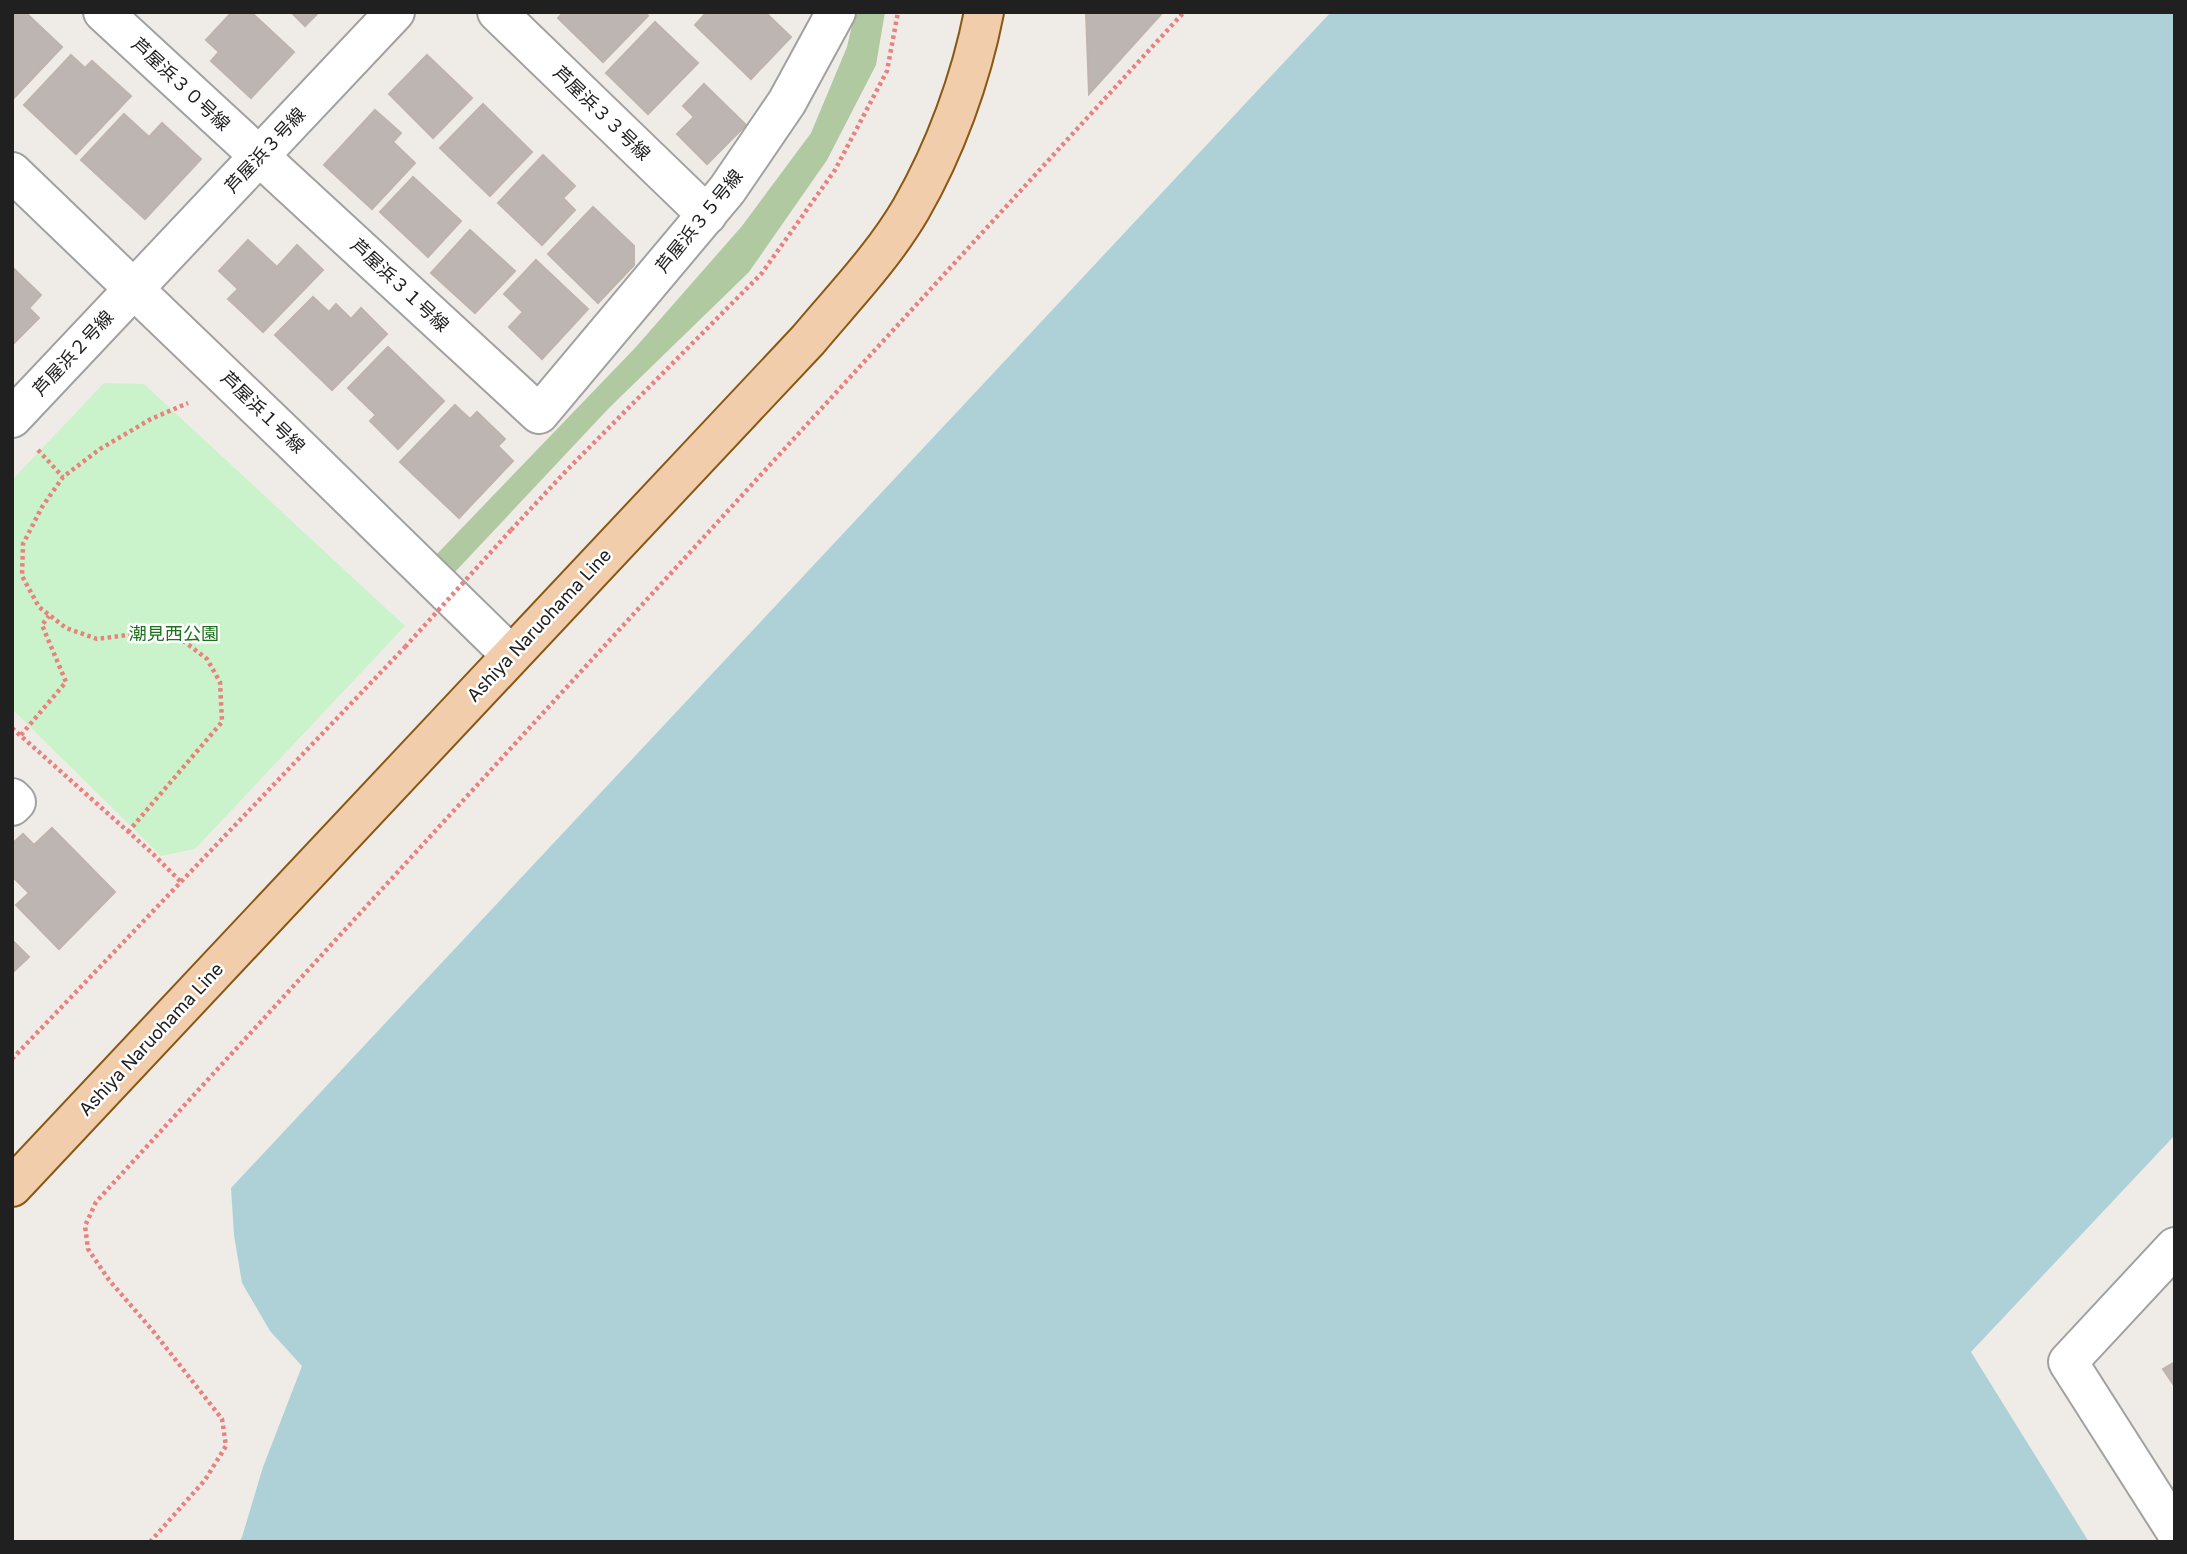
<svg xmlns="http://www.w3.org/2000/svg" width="2187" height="1554" viewBox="0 0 2187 1554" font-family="Inter,'Noto Sans JP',sans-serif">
<rect width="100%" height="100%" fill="#efece8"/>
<!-- forest -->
<polygon fill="#b0c9a1" points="855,12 885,12 876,65 827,160 749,272 609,408 454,573 435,556 635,348 742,226 811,133 847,47"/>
<!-- park -->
<polygon fill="#cbf3cb" points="104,383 144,384 405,626 195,849 161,856 12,709 12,480"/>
<!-- water -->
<polygon fill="#aed1d7" points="1331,12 2175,12 2175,1135 1971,1352 2089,1542 239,1542 242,1537 263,1467 302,1366 270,1331 242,1283 234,1235 231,1188"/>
<!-- building -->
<g fill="#bcb5b1" stroke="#bfb3ac" stroke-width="2">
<polygon points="12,12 25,12 62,47 12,100"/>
<polygon points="232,12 251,12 294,52 251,98 211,61 219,52 206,40"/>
<polygon points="291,12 319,12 305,26"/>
<polygon points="564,12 645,12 648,16 603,62 558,18"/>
<polygon points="707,12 765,12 791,37 751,79 695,25"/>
<polygon points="1086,12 1163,12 1089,94"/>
<polygon points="655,22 698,63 648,114 606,73"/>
<polygon points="71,55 85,68 92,61 131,96 76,154 24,105"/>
<polygon points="427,55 472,98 433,138 389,94"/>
<polygon points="704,84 746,125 707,164 677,134 694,117 683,106"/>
<polygon points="483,104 532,152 490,196 440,148"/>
<polygon points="375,110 401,133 393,142 415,163 372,209 324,165"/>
<polygon points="124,114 149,137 162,123 201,159 145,219 81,160"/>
<polygon points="543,155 575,186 563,198 575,210 542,245 498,203"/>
<polygon points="413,177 461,221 428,257 380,212"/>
<polygon points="593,207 634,246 634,265 598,303 548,254"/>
<polygon points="470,230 515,271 475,313 431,273"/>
<polygon points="248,240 277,267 297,245 323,270 263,332 228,299 238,289 219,271"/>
<polygon points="536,260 588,309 542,359 509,327 523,312 504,294"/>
<polygon points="12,267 41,295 29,308 39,318 12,345"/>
<polygon points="313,297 329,312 336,304 351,319 361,308 387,334 332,390 275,335"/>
<polygon points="388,347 444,401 398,449 370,421 376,415 348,388"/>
<polygon points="455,405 470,419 477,412 505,439 498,446 513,461 459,518 400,462"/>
<polygon points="52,828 115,892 59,949 16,905 29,893 12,876 12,844 23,834 34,845"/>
<polygon points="12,940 29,957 12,973"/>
<polygon points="2175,1362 2175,1387 2163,1369"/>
</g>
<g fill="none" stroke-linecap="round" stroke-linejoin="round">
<defs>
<g id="minor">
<polyline points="103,12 539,414 727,190 787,102 836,12"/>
<polyline points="497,12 707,215"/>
<polyline points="12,172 290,439 511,655"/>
<polyline points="12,418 395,12"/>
<polyline points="12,798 16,802 12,806"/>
<polyline points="2175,1247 2068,1362 2175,1530"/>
</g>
<path id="major" d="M12 1187 808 340C843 298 883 257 911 209 945 150 971 79 984 12"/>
</defs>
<!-- minor casing -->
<use href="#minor" stroke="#a1a1a1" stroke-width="42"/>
<!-- major casing -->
<use href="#major" stroke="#895813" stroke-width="42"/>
<!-- path -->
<g stroke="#e9817f" stroke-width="4.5" stroke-dasharray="3.5 3.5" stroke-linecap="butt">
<polyline points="38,450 63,477"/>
<polyline points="511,530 567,470 762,273 835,170 887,71 898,12"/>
<polyline points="12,728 151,852 182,883"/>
<polyline points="21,735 66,682 42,625 49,616"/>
<polyline points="128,832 222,722 220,682 207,659 181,639 151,632 97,639 66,628 39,607 22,576 23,544 42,507 63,477 100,449 151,419 188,403"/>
<polyline points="12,1059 405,647"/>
<polyline points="150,1542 205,1480 226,1446 222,1419 153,1331 109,1280 88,1249 85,1226 96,1202 1184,12"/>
</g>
<!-- minor -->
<use href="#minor" stroke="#fff" stroke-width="38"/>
<!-- major -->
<use href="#major" stroke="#f1cdab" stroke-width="38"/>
<!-- path-bridge -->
<polyline stroke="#e9817f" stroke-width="4.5" stroke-dasharray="3.5 3.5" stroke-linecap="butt" points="405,647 511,530"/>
</g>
<g text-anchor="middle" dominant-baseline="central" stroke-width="5" stroke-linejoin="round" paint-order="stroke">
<!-- street labels -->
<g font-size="18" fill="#202020" stroke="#fff">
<text transform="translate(181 84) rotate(43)">芦屋浜３０号線</text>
<text transform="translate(602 113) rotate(44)">芦屋浜３３号線</text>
<text transform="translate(265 150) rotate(-47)">芦屋浜３号線</text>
<text transform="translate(699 221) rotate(-51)">芦屋浜３５号線</text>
<text transform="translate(400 285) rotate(43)">芦屋浜３１号線</text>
<text transform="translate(73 353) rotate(-47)">芦屋浜２号線</text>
<text transform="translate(263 412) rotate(44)">芦屋浜１号線</text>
<text transform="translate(539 625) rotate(-47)">Ashiya Naruohama Line</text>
<text transform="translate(151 1039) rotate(-47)">Ashiya Naruohama Line</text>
</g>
<!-- park labels -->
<g font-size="18" fill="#1a721a" stroke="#fff">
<text x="174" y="633">潮見西公園</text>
</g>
</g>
<!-- border -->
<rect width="2187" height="1554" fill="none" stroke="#202020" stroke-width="28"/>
</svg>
